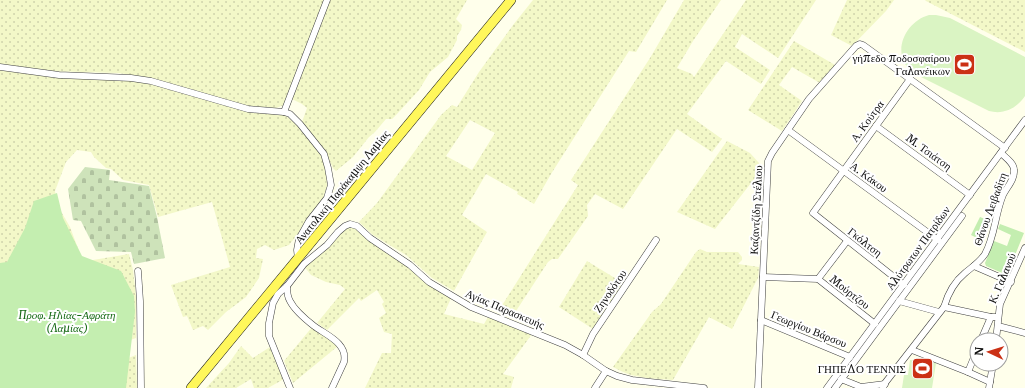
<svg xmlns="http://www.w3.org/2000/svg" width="1025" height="388" viewBox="0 0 1025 388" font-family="Merriweather,serif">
<defs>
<pattern id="farmland-dots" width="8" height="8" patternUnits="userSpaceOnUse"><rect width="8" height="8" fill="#f3f8c8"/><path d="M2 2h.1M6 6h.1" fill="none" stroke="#cfd3ab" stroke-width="1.8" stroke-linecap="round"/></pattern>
<pattern id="cemetery-stones" width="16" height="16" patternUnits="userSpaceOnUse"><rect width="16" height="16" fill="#cee3ba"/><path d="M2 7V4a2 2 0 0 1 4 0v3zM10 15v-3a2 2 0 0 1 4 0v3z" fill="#b0c29f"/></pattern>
</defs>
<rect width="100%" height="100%" fill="#ffffeb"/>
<!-- farmland -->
<g fill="url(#farmland-dots)" fill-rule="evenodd">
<polygon points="0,0 324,0 284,105 276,108 247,106 140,76 118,73 49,71 0,64"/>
<polygon points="330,0 467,0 456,19 462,25 461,30 457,36 457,40 448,57 430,72 419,90 397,114 392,119 386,119 375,132 369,137 353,157 336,171 333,168 324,149 302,122 307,108 302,104 292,99"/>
<path d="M533 0H667L636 52 629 51 551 174 534 204 517 194 518 192 486 174 462 215 487 232 454 291 432 278 406 255 373 235 359 222 377 203 441 115 452 105 457 107 479 72 513 25ZM470 120 495 133 472 170 446 156Z"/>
<polygon points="684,0 721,0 693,41 677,68 692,74 694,77 746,0 816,0 778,58 742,34 735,47 770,70 761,84 726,61 687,114 722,139 712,152 677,129 623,209 595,194 587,205 588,216 560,256 558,259 552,259 548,262 516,311 509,312 502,311 501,307 578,185 571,180 650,58"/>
<polygon points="847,0 894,0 886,11 852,46 831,35"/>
<polygon points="925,0 1025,0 1025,52 926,1"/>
<polygon points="794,41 835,65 820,83 792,67 779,85 802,101 782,131 748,110"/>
<polygon points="0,69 125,80 151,83 256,113 285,115 300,128 322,156 326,172 327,186 323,198 301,230 289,245 274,250 265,245 257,249 256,258 263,259 259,278 246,297 226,312 208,330 203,326 193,330 187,316 183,317 171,285 230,267 212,202 158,217 149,185 123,180 111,169 106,168 94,157 91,152 77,150 66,162 55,191 56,197 59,208 70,227 82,259 87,261 129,254 133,270 136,296 136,338 122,343 126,359 136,355 137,388 0,388"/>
<polygon points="727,141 750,153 759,163 762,169 715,229 677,212"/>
<polygon points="352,225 452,296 444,314 484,324 488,317 532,334 503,374 514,377 511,388 365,388 382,353 391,353 392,334 384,332 379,318 386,313 382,304 384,302 377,290 361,301 359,298 327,330 317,323 345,289 340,285 326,282 311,275 303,265 346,226"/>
<polygon points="700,249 707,252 738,252 742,257 742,260 738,264 759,267 758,278 732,329 709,317 673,380 647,378 631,375 623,372 613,367 652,312 661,304 696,252"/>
<polygon points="587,261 623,283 593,329 559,307"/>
<polygon points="313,326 338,346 293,383 284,361"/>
<polygon points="241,346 253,358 270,347 284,379 268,388 254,388 251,379 236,388 206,388 229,363"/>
</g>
<!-- cemetery -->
<polygon fill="url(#cemetery-stones)" points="85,167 110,170 109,180 149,186 157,217 165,258 134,264 131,252 96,251 81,221 73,220 68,189"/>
<!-- park -->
<g fill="#c4eeb0">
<polygon points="57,193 63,218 82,256 121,271 134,296 135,312 126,388 0,388 0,263 7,262 25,228 34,201"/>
<polygon points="980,217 990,221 983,241 971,235"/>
<polygon points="1000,224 1024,233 1007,275 986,266 985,263 994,241 1007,246 1011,235 998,229"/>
</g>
<!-- pitch -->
<g fill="#daf4c3">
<path d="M929 15H936L950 18 1025 57V96C1017 108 1004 115 989 111L917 75C913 72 907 68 904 62 895 43 910 20 929 15Z"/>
<polygon points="910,360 936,363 932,388 902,388 904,375 908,375"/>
</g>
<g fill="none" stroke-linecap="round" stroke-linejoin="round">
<defs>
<g id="minor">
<polyline points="0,67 59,75 131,78 151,81 248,109 284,112 290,114 300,124 324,154 328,168 331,185 327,198 309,221 299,239 297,250 298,259"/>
<polyline points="284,112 327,0"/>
<polyline points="876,126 970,195"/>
<polyline points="788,130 938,240"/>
<polyline points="974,266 1011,282"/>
<polyline points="138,271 140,301 141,388"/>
<polyline points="763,277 818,279 875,324"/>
<polyline points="818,279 847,241"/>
<polyline points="904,285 813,213 910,79"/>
<path d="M287 286C287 291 287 296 290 301 295 311 305 319 314 326 326 335 348 343 344 362L332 388"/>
<polyline points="899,301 939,312"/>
<polyline points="944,307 991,317 998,317"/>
<polyline points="761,320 850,357"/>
<polyline points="998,326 1025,333"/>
<polyline points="981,340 991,317"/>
<polyline points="996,340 1000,304 1025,248"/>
<polyline points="912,350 968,372 977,350"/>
<polyline points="583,355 593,334 656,240"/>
<polyline points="968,372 990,382"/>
<polyline points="841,379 861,387 885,384"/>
<polyline points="290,388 269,336 269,323 273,303 278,294 287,286 304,264 327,245 338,232 345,226 350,224 357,226 370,238 410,265 429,282 471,307 565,345 583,355 606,371 617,376 632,380 704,388"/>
<polyline points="595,388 606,371"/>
<polyline points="758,388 768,161 772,153 809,99 856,46 860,44 863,45 1005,148"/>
<polyline points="827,388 1025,120"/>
<polyline points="835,388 962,216"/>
<path d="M883 388 885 383 944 307C948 293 954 282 965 273 972 267 980 262 985 254 995 236 995 214 1003 195 1007 187 1015 179 1014 170 1014 163 1005 157 1001 153"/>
<polyline points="989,388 993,364"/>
</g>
<polyline id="primary" points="191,388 511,0"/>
</defs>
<!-- minor casing -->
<use href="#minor" stroke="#3f3f3f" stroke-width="7"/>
<!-- primary casing -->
<use href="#primary" stroke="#1d1d1d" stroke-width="10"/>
<!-- minor -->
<use href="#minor" stroke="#fff" stroke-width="6"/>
<!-- primary -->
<use href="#primary" stroke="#fff75b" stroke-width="9"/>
</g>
<!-- icons -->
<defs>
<symbol id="stadium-square" viewBox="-11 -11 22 22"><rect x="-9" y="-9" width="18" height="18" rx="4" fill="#cb3015" stroke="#fff"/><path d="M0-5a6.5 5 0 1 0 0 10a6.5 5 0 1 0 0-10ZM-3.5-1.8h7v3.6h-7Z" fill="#fff"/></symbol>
</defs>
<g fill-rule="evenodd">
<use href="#stadium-square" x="952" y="52" width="25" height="25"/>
<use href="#stadium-square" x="910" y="356" width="25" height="25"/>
</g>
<g text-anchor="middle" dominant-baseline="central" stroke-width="4" stroke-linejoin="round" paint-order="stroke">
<!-- poi labels -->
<g font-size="11" fill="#0c0c0c" stroke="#fff" text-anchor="end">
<text x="950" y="58">γήπεδο ποδοσφαίρου<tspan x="950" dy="13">Γαλανέικων</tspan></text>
<text x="906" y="369">ΓΗΠΕΔΟ ΤΕΝΝΙΣ</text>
</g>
<!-- street labels -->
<g font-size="11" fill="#0c0c0c" stroke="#fff">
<text transform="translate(867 121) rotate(-54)">Α. Κούτρα</text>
<text transform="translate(929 152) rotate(36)">Μ. Τσιάτση</text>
<text transform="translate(869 177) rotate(36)">Α. Κάκου</text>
<text transform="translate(342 187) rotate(-51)">Ανατολική Παράκαμψη Λαμίας</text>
<text transform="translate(990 209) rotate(-70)">Θάνου Λειβαδίτη</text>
<text transform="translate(756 210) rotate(-87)">Καζαντζίδη Στέλιου</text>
<text transform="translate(865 242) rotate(38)">Γκόλτση</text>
<text transform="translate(918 248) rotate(-54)">Αλύτρωτων Πατρίδων</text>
<text transform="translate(1002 278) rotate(-67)">Κ. Γαλανού</text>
<text transform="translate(610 291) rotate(-56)">Ζηνοδότου</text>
<text transform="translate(850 292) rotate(38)">Μούρτζου</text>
<text transform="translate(505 309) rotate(23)">Αγίας Παρασκευής</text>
<text transform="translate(809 329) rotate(22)">Γεωργίου Βάρσου</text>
</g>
<!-- park labels -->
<g font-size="11" font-style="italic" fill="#176a16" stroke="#fff">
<text x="67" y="315">Προφ. Ηλίας-Αφράτη<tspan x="67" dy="13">(Λαμίας)</tspan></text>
</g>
</g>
<!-- north arrow -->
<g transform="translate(989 352) rotate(274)"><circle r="19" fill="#ffffff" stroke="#9e9e9e"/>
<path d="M0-3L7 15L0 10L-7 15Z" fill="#cb3015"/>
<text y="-6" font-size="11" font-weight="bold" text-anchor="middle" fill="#0c0c0c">N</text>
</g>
</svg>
